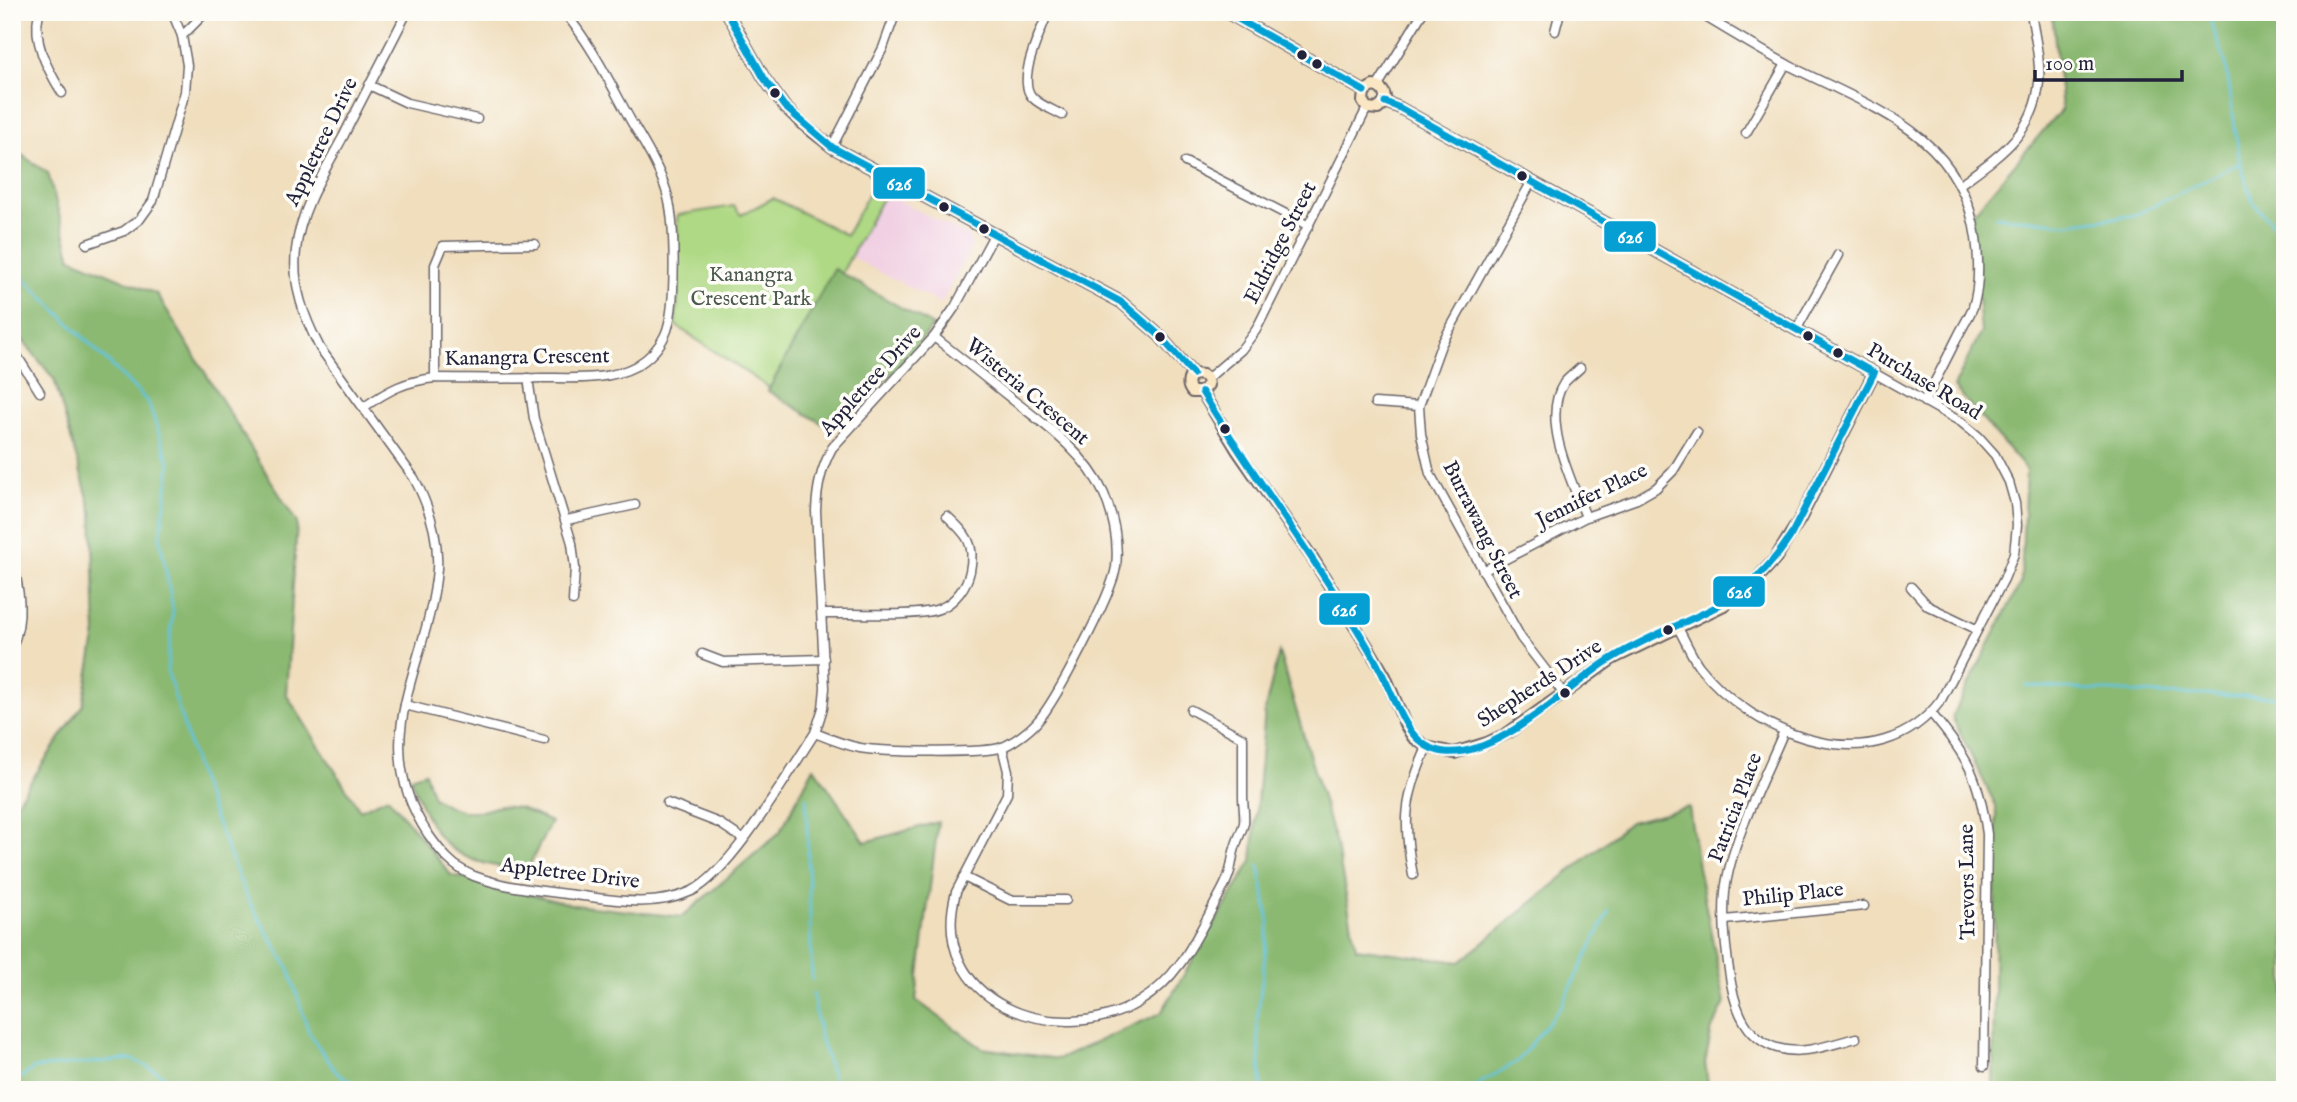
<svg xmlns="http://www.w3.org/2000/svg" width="2297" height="1102" viewBox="0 0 2297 1102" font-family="'IM FELL English',serif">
<rect width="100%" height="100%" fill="#fdfcf7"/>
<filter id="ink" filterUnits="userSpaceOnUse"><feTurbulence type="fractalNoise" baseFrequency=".0143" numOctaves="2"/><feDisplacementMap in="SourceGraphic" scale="14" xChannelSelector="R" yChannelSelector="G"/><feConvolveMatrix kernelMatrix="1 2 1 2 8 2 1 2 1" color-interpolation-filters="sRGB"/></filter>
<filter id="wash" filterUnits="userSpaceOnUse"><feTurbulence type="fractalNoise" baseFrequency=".00686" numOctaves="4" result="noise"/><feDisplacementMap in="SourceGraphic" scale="28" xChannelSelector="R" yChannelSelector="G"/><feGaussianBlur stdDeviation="1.57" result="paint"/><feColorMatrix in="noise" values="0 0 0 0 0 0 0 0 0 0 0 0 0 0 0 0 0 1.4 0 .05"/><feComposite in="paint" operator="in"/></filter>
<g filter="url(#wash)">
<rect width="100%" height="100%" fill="#f0debd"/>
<!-- built -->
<polygon fill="#f1d0e3" points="885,193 969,237 972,246 941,304 851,257"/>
<!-- green -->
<polygon fill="#afd984" stroke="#687e60" stroke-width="2" points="873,186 885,193 777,393 675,325 678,300 677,215 734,206 741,215 773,198 846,235"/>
<!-- forest -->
<g fill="#8bb972" stroke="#566e56" stroke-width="2">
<polygon points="2052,12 2285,12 2285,1090 1970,1090 1993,1084 1996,806 1952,717 2021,582 2026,469 1954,387 1981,332 1971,215 2062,109"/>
<polygon points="12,143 16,151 48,173 71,258 157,294 297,523 286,694 360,810 388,797 451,875 574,905 682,917 780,832 814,767 865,842 938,822 916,1000 982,1048 1059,1059 1161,1013 1252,861 1265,709 1279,652 1337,848 1356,948 1460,962 1630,822 1689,807 1698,867 1725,1003 1712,1029 1705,1063 1709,1090 12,1090 12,809 83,704 96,633 92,512 54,379 12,327"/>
<polygon points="834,269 933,326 905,361 833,430 768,391"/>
<path d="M425 772 433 797 448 806 463 811H482L499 806 520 808 551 822 528 868C518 872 507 868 496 866 438 855 430 827 410 777Z"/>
</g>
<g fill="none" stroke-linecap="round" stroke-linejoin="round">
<!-- stream -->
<g stroke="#61c4df" stroke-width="2.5">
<polyline points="2210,12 2210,20 2226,64 2240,163 2253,202 2285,239"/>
<polyline points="1995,216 2066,224 2135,215 2240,163"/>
<polyline points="12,261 18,272 148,402 170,465 160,538 173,610 167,670 200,781 247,898 289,969 309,1033 337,1073 368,1090"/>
<polyline points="2026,686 2160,694 2285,697"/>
<polyline points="806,798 812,979"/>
<polyline points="1259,865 1269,922 1257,1022 1262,1090"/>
<polyline points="813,994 820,1037 837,1090"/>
<polyline points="12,1084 34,1068 132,1059 192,1090"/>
<polyline points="1469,1090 1518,1061 1562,1005 1609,911"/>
</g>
</g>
</g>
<g filter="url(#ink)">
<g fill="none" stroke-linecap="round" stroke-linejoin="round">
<defs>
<g id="street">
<path d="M39 12C32 42 47 68 62 93"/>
<path d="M407 12C386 54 364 95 343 137 324 172 300 210 296 250 292 286 304 317 320 348L414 478C429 506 439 536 437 569 429 666 364 738 428 834 440 851 453 868 474 876 508 889 547 891 583 896 619 901 658 907 692 891 731 872 789 772 815 733L823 708 825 688 816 511C817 487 821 469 832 448L934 337 955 307 995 233"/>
<path d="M1048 12C1041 32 1015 81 1033 98 1040 105 1053 110 1062 115"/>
<path d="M1697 12C1728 30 1758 49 1790 66 1871 107 1962 134 1976 238 1979 261 1980 285 1973 307 1969 317 1963 326 1958 336 1947 358 1936 380 1924 402"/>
<polyline points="1555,31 1560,12"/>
<polyline points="182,36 206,12"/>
<polyline points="369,85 407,103 477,119"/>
<polyline points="1377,87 1423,12"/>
<polyline points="1746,133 1786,64"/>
<polyline points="832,147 883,48 896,12"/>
<polyline points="1185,162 1309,226"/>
<polyline points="1532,181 1441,345 1419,406 1421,434 1430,474 1521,638 1564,694"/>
<path d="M1959 185C1997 157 2035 134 2039 82 2041 60 2034 34 2031 12"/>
<polyline points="87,244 124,231 140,219 153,201 185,92 187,65 182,36 172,12"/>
<polyline points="1796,330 1838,255"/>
<polyline points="12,348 40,392"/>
<path d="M1580 368C1575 373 1568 378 1564 383 1540 419 1572 482 1586 517"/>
<polyline points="435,378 435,265 443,246 535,244"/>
<polyline points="528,378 534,419 572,543 575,568 573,601"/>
<polyline points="1207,379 1241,350 1256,330 1367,108"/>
<polyline points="1375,403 1419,406"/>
<path d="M364 407C389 390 405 381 435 378 471 378 507 379 542 378 574 378 608 381 636 366 648 359 659 348 665 335 677 310 675 225 668 197 661 170 645 145 631 121 610 83 592 45 564 12"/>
<polyline points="567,520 635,505"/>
<path d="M12 558C19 588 25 618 12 647"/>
<polyline points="1483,571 1586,517 1637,499 1656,488 1673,471 1697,432"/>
<polyline points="1911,587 1928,606 1976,629"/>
<path d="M822 614C848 613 921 618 941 608 955 602 967 586 970 571 976 543 966 534 947 516"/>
<path d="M1678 628C1685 640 1691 655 1699 666 1753 736 1878 785 1941 700L2004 579 2014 554 2017 525 2015 503 2009 482 1995 455 1978 436 1961 422 1874 373"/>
<polyline points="702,654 723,662 824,659"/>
<polyline points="405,705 544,740"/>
<path d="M1931 713C1968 757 1979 777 1987 834L1984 1066"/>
<path d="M1784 731C1765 776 1730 844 1725 892 1722 922 1726 953 1731 983 1736 1011 1747 1039 1777 1048 1803 1056 1832 1044 1856 1038"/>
<path d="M815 733C830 739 844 745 860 748 882 752 984 754 1003 747 1014 742 1029 731 1037 722 1056 701 1112 594 1116 567 1119 541 1114 518 1104 494 1086 454 1047 426 1013 400 987 379 961 358 934 337"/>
<path d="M1002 747 1008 771 1007 794 956 892C926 1002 1056 1051 1139 1002 1176 980 1193 945 1213 907 1218 897 1226 885 1229 874 1232 866 1232 857 1235 848 1237 840 1242 831 1244 823 1245 815 1243 805 1243 796 1243 777 1243 757 1243 738L1191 710"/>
<polyline points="667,803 719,823 743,839"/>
<path d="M1413 875C1402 821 1405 797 1427 747"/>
<polyline points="964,877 1010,900 1066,900"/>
<polyline points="1725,920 1864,906"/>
</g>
<g id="secondary">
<polyline points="727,12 764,78 784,106 804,125 832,147 1121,302 1159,335 1193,374"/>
<polyline points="1226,12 1364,91"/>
<polyline points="1364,91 1363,102 1367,108 1378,109 1385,102"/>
<path d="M1364 91 1373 86C1382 87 1386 93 1385 102"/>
<polyline points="1193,374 1203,375 1207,379 1208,385 1202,392"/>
<path d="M1193 374C1187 379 1187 386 1192 392H1202"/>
<polyline points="1202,392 1237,450 1313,559 1369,649 1385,676 1405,724 1413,737 1427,747 1454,753 1487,743 1508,733 1612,659 1724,605 1753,583 1775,559 1800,519 1874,373 1400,108 1385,102"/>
</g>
</defs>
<!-- street casing -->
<use href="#street" stroke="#6a6468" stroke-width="11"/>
<!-- secondary casing -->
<use href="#secondary" stroke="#6a6468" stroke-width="14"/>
<!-- street -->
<use href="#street" stroke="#fff" stroke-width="8"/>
<!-- secondary -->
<use href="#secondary" stroke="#fbe6c3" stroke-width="10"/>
<defs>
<g id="bus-1">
<polyline points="727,12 764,78 784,106 832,147 1121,302 1159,335 1193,374"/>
<polyline points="1226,12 1364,91"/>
<polyline points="1385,102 1400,108 1874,373"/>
<path d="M1202 392C1246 465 1297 533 1342 605 1360 634 1378 662 1391 693 1402 718 1414 749 1445 752 1500 757 1565 688 1609 660 1681 615 1739 616 1790 537L1874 373"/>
</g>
</defs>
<!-- bus-1 casing -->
<use href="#bus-1" stroke="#fdfcf7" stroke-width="12"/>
<!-- bus-1 -->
<use href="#bus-1" stroke="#059fd4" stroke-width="7"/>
</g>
</g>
<!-- markers -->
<g fill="#22223b" stroke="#fdfcf7" stroke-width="2.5">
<circle cx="1302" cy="55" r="6"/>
<circle cx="1317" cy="64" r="6"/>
<circle cx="775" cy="93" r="6"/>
<circle cx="1522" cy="176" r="6"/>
<circle cx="944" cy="207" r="6"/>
<circle cx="984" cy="229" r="6"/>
<circle cx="1808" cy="336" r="6"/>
<circle cx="1160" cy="337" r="6"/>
<circle cx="1838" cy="353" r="6"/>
<circle cx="1225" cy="429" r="6"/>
<circle cx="1668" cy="630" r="6"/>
<circle cx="1565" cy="693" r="6"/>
</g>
<g text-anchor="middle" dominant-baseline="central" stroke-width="7" stroke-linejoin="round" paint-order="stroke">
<!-- street labels -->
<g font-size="21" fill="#22223b" stroke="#fdfcf7">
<text transform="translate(322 142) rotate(-64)">Appletree Drive</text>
<text transform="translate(1281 243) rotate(-63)">Eldridge Street</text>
<text transform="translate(527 358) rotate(-1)">Kanangra Crescent</text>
<text transform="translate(871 381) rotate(-48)">Appletree Drive</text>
<text transform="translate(1924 382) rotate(31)">Purchase Road</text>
<text transform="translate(1027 392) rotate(40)">Wisteria Crescent</text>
<text transform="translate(1592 496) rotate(-26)">Jennifer Place</text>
<text transform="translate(1482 530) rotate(63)">Burrawang Street</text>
<text transform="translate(1540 684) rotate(-33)">Shepherds Drive</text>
<text transform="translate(1736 808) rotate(-69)">Patricia Place</text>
<text transform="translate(570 874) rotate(7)">Appletree Drive</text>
<text transform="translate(1968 882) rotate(-91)">Trevors Lane</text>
<text transform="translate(1793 895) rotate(-6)">Philip Place</text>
</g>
<!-- park labels -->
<g font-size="21" fill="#4c5951" stroke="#fdfcf7">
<text x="751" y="275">Kanangra<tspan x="751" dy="24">Crescent Park</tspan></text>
</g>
</g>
<g stroke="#fdfcf7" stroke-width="2.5">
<rect x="872" y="166" width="54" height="34" rx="7" fill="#059fd4"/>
<rect x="1603" y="220" width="54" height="33" rx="7" fill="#059fd4"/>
<rect x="1712" y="575" width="54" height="33" rx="7" fill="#059fd4"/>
<rect x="1318" y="592" width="53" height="34" rx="7" fill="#059fd4"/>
</g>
<g font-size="19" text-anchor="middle" font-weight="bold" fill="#fff">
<text x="899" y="190">626</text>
<text x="1630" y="243">626</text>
<text x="1739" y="598">626</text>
<text x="1344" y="616">626</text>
</g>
<!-- margin -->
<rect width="2297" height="1102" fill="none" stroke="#fdfcf7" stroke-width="42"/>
<!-- scale -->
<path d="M2035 70v10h147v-10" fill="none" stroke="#22223b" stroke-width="3.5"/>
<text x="2045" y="70" font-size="21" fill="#22223b" stroke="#fdfcf7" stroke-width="5" paint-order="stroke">100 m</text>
</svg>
